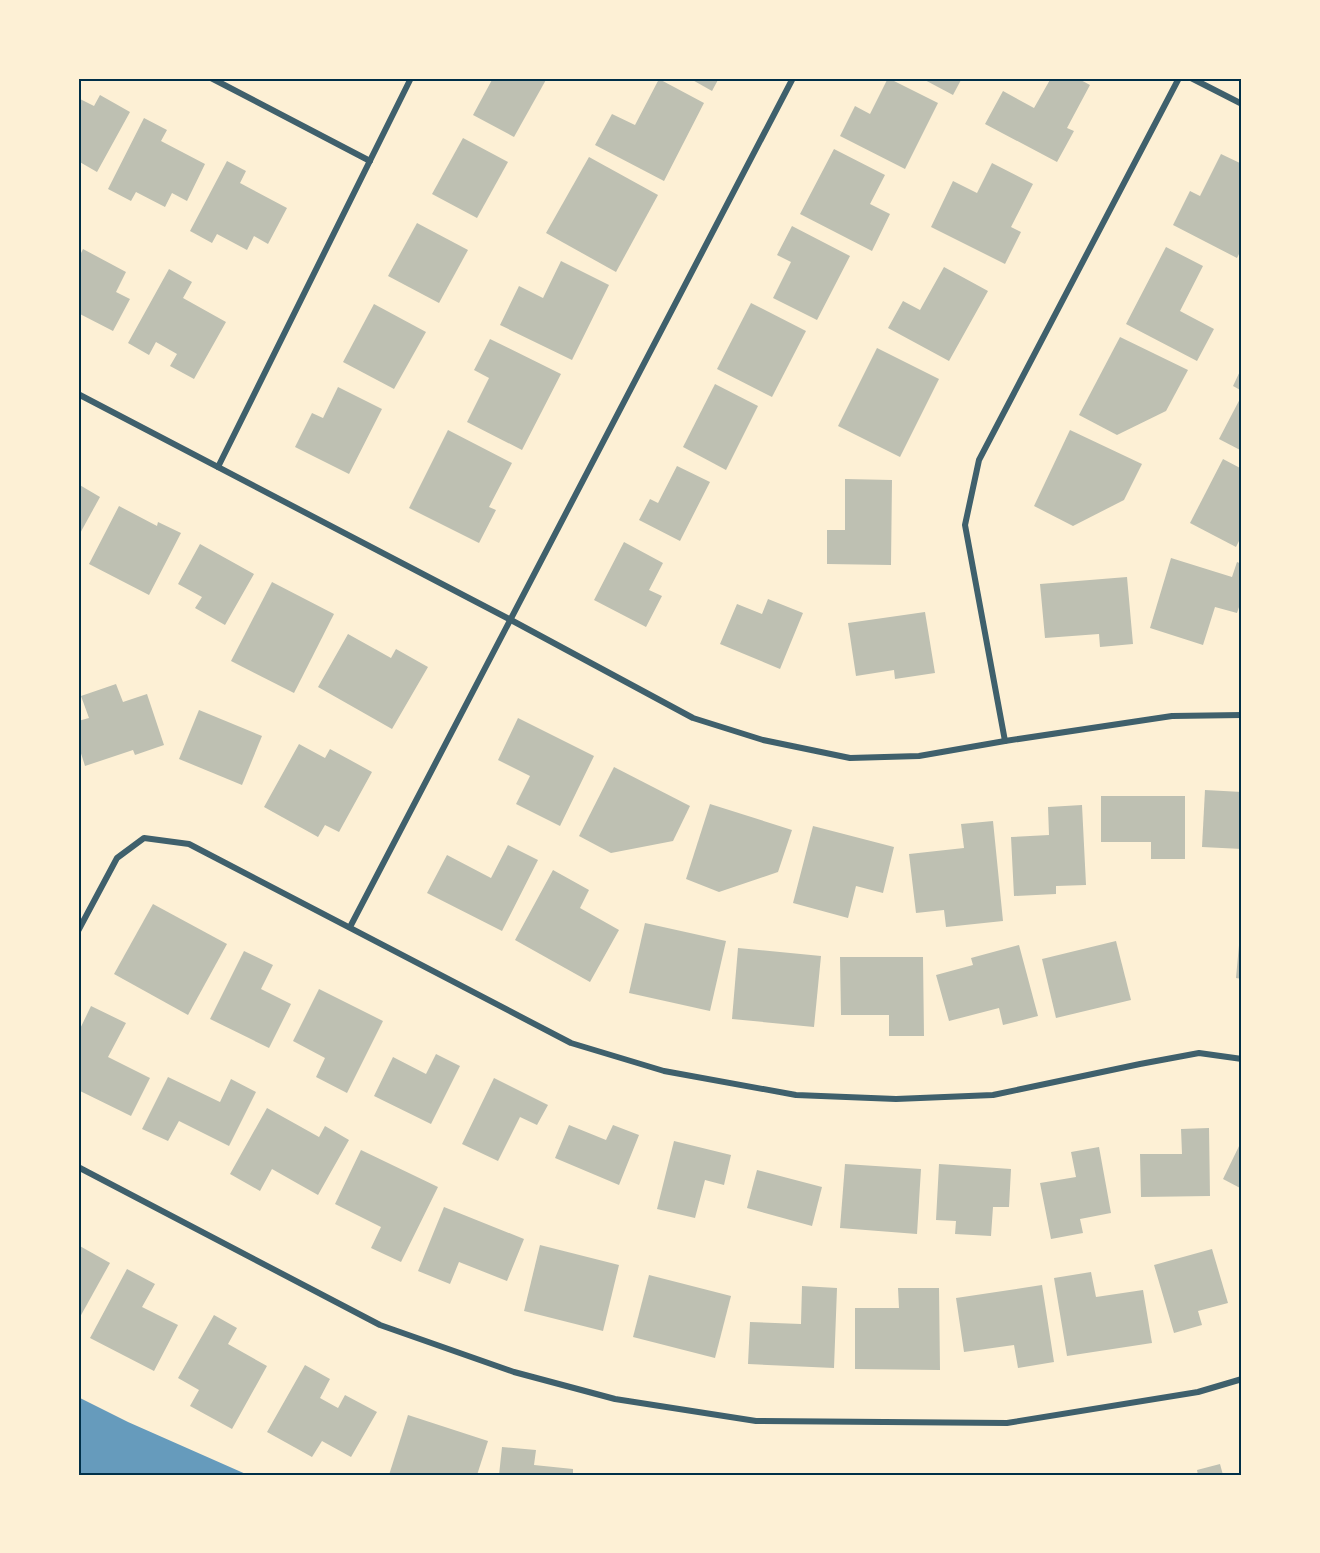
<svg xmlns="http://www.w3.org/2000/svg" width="1320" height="1553" viewBox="0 0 1320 1553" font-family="Montserrat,sans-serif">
<rect width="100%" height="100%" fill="#fdf0d5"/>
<!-- water -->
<polygon fill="#669bbc" points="78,1397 128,1422 248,1475 78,1475"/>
<!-- building -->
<g fill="#bec0b2">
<polygon points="493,78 547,78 514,137 473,115"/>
<polygon points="689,78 719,78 712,91"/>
<polygon points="888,78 938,103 905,169 840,136 855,106 870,114"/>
<polygon points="921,78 962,78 953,95"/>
<polygon points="1051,78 1077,78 1090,85 1067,128 1074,131 1057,162 985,124 1003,91 1034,108"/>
<polygon points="659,79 704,103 664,181 595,145 612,114 635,125"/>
<polygon points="100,95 130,112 97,172 78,161 78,98 94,106"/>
<polygon points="144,118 167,130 161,141 205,164 187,201 172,193 165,207 136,192 131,201 108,189"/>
<polygon points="463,138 508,162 477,218 432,194"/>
<polygon points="834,149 885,175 870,204 890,214 872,251 800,214"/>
<polygon points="1221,154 1242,164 1242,248 1237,258 1173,225 1190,191 1200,196"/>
<polygon points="589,157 658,195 616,272 546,233"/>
<polygon points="227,161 246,171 240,183 287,208 268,244 254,236 247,250 217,234 212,243 190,231"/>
<polygon points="992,163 1033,184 1011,227 1021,232 1005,264 931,227 953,181 977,193"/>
<polygon points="417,223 468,250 439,303 388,276"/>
<polygon points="792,226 850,256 817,320 773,298 791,262 777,255"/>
<polygon points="1166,247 1203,266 1180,311 1214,329 1197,361 1126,324"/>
<polygon points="83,249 126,272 116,292 130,299 113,331 78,313 78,259"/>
<polygon points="561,261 609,285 572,360 500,325 519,286 543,298"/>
<polygon points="944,267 988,291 949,361 888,328 903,301 920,310"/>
<polygon points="169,269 192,282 183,298 226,322 194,379 170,366 177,354 156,342 149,355 128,343"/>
<polygon points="751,303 806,331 772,397 717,369"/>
<polygon points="374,304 426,332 394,389 343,362"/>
<polygon points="1120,337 1188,370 1166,411 1117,435 1079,415"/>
<polygon points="490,339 561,374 522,450 467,422 489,378 474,370"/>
<polygon points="877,348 939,379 900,457 838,426"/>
<polygon points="1242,367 1242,391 1233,386"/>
<polygon points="715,384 758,406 726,470 683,447"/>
<polygon points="338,387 382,409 349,474 295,447 312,413 323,418"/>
<polygon points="1242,395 1242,451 1219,439"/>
<polygon points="448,430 512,463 489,507 496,510 479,543 409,508"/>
<polygon points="1070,430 1142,464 1124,500 1073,526 1034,506"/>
<polygon points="1223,459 1242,469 1242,535 1236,547 1190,523"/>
<polygon points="677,466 710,482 680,541 639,520 650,499 658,503"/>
<polygon points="845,479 892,480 891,565 827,564 827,530 845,530"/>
<polygon points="78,484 100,497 78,537"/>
<polygon points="119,506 157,526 158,522 181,533 149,595 89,564"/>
<polygon points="624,542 663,563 649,590 662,596 646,627 594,600"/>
<polygon points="200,544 254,574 225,625 195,608 202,597 178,584"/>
<polygon points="1171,558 1232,577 1237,562 1242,564 1242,598 1237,613 1215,607 1203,645 1150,628"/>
<polygon points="1127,577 1133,644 1100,647 1099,634 1045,638 1040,584"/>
<polygon points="272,582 334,614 294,693 231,661"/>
<polygon points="768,599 803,613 780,669 720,644 737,604 762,614"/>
<polygon points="925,612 935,673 895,679 894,670 856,676 848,623"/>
<polygon points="348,634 391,658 396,649 428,667 392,729 318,687"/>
<polygon points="116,684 123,702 147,694 164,745 135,755 133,750 85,766 78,744 78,721 89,718 81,696"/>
<polygon points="199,710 262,736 242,785 179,759"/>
<polygon points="518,718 594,756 560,826 516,804 530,776 498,760"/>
<polygon points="299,744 325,758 330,749 372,772 339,832 325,825 318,837 264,807"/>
<polygon points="614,767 690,806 673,841 611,853 579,836"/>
<polygon points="1205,790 1242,792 1242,849 1202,847"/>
<polygon points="1101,796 1185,796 1185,859 1151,859 1151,842 1101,842"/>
<polygon points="710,804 792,830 778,872 719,892 686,879"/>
<polygon points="1082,805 1086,885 1056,886 1056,894 1014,896 1011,837 1049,835 1048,807"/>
<polygon points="993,821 1003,921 946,927 944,910 916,913 909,854 964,848 961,824"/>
<polygon points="813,826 894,847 883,893 856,886 848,918 793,903"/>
<polygon points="508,845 538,860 502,931 427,893 447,855 491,878"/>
<polygon points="553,870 589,890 580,908 619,930 590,982 515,940"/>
<polygon points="153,904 227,944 188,1015 114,974"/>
<polygon points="645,923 726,941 710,1011 629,993"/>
<polygon points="1240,934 1242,934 1242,979 1236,978"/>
<polygon points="1116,941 1131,1000 1056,1018 1042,959"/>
<polygon points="1019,945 1038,1016 1003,1025 999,1008 949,1021 936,975 973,965 971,958"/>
<polygon points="738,948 821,956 814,1027 732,1019"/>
<polygon points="244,951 273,965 261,989 291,1004 269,1048 210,1019"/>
<polygon points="840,957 923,957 924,1036 889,1036 889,1015 841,1015"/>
<polygon points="319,989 383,1021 347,1093 316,1077 325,1058 293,1041"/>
<polygon points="91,1006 126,1023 108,1057 150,1078 131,1116 78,1090 78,1033"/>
<polygon points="436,1054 460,1066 431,1124 374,1096 393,1057 426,1074"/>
<polygon points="168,1077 220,1102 231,1079 256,1092 229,1146 179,1121 168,1141 142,1129"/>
<polygon points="494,1078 548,1105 537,1125 520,1117 498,1161 462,1144"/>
<polygon points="267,1108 319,1137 325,1126 349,1140 318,1195 272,1169 260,1191 230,1174"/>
<polygon points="569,1125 606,1140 613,1125 639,1135 619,1185 555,1158"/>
<polygon points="1209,1128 1210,1196 1141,1197 1140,1154 1182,1154 1181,1129"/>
<polygon points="1242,1140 1242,1189 1223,1179"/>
<polygon points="674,1141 731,1155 724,1185 705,1180 695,1218 657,1209"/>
<polygon points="1099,1147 1111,1213 1080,1219 1083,1233 1051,1239 1040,1183 1076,1177 1071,1152"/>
<polygon points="361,1150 438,1187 401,1262 371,1248 381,1227 335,1204"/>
<polygon points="845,1164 921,1169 917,1234 840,1228"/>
<polygon points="939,1164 1011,1169 1009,1207 993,1207 991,1236 955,1234 956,1221 936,1220"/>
<polygon points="757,1170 822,1187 812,1226 747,1208"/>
<polygon points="444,1207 524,1239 507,1281 459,1262 450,1284 418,1271"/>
<polygon points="78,1245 110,1263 80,1317 78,1316"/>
<polygon points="540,1245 619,1265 603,1331 524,1311"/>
<polygon points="1212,1249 1228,1303 1198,1311 1202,1325 1174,1333 1154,1265"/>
<polygon points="127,1269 155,1284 142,1307 178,1325 154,1371 90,1338"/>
<polygon points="1091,1272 1096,1297 1143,1290 1152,1343 1067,1356 1054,1278"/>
<polygon points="649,1275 731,1296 715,1358 633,1337"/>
<polygon points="1042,1285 1054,1362 1018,1368 1014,1345 964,1352 956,1298"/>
<polygon points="802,1286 837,1288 834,1368 748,1364 750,1322 801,1324"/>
<polygon points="898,1288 939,1288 940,1370 855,1369 855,1308 899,1308"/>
<polygon points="214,1315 237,1328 228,1344 267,1366 232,1429 190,1406 199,1390 178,1378"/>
<polygon points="305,1365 330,1379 320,1398 338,1408 345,1395 377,1412 351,1457 322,1441 312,1457 267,1432"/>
<polygon points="408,1415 488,1441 477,1475 389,1475"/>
<polygon points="502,1447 536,1450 534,1465 573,1469 573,1475 499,1475"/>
<polygon points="1220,1464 1223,1475 1198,1475 1197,1470"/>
</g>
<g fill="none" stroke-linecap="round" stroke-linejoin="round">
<!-- minor -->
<g stroke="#3f606c" stroke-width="6">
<polyline points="211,78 370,161"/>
<polyline points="1191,78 1242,104"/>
<polyline points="78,394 511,620 693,718 763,740 850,758 919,756 1005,741 1172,716 1242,715"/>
<polyline points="218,467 411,78"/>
<polyline points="1005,741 965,525 979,460 1179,78"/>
<polyline points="350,927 793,78"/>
<polyline points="78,931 117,858 144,838 189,844 571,1043 664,1071 796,1095 896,1099 993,1095 1140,1064 1199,1053 1242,1059"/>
<polyline points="78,1167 380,1325 514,1372 615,1399 756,1421 1007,1423 1198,1392 1242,1379"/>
</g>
</g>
<!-- border -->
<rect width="1320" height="1553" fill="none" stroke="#fdf0d5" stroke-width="159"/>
<rect x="80" y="80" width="1160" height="1394" fill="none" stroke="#003049" stroke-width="2"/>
</svg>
